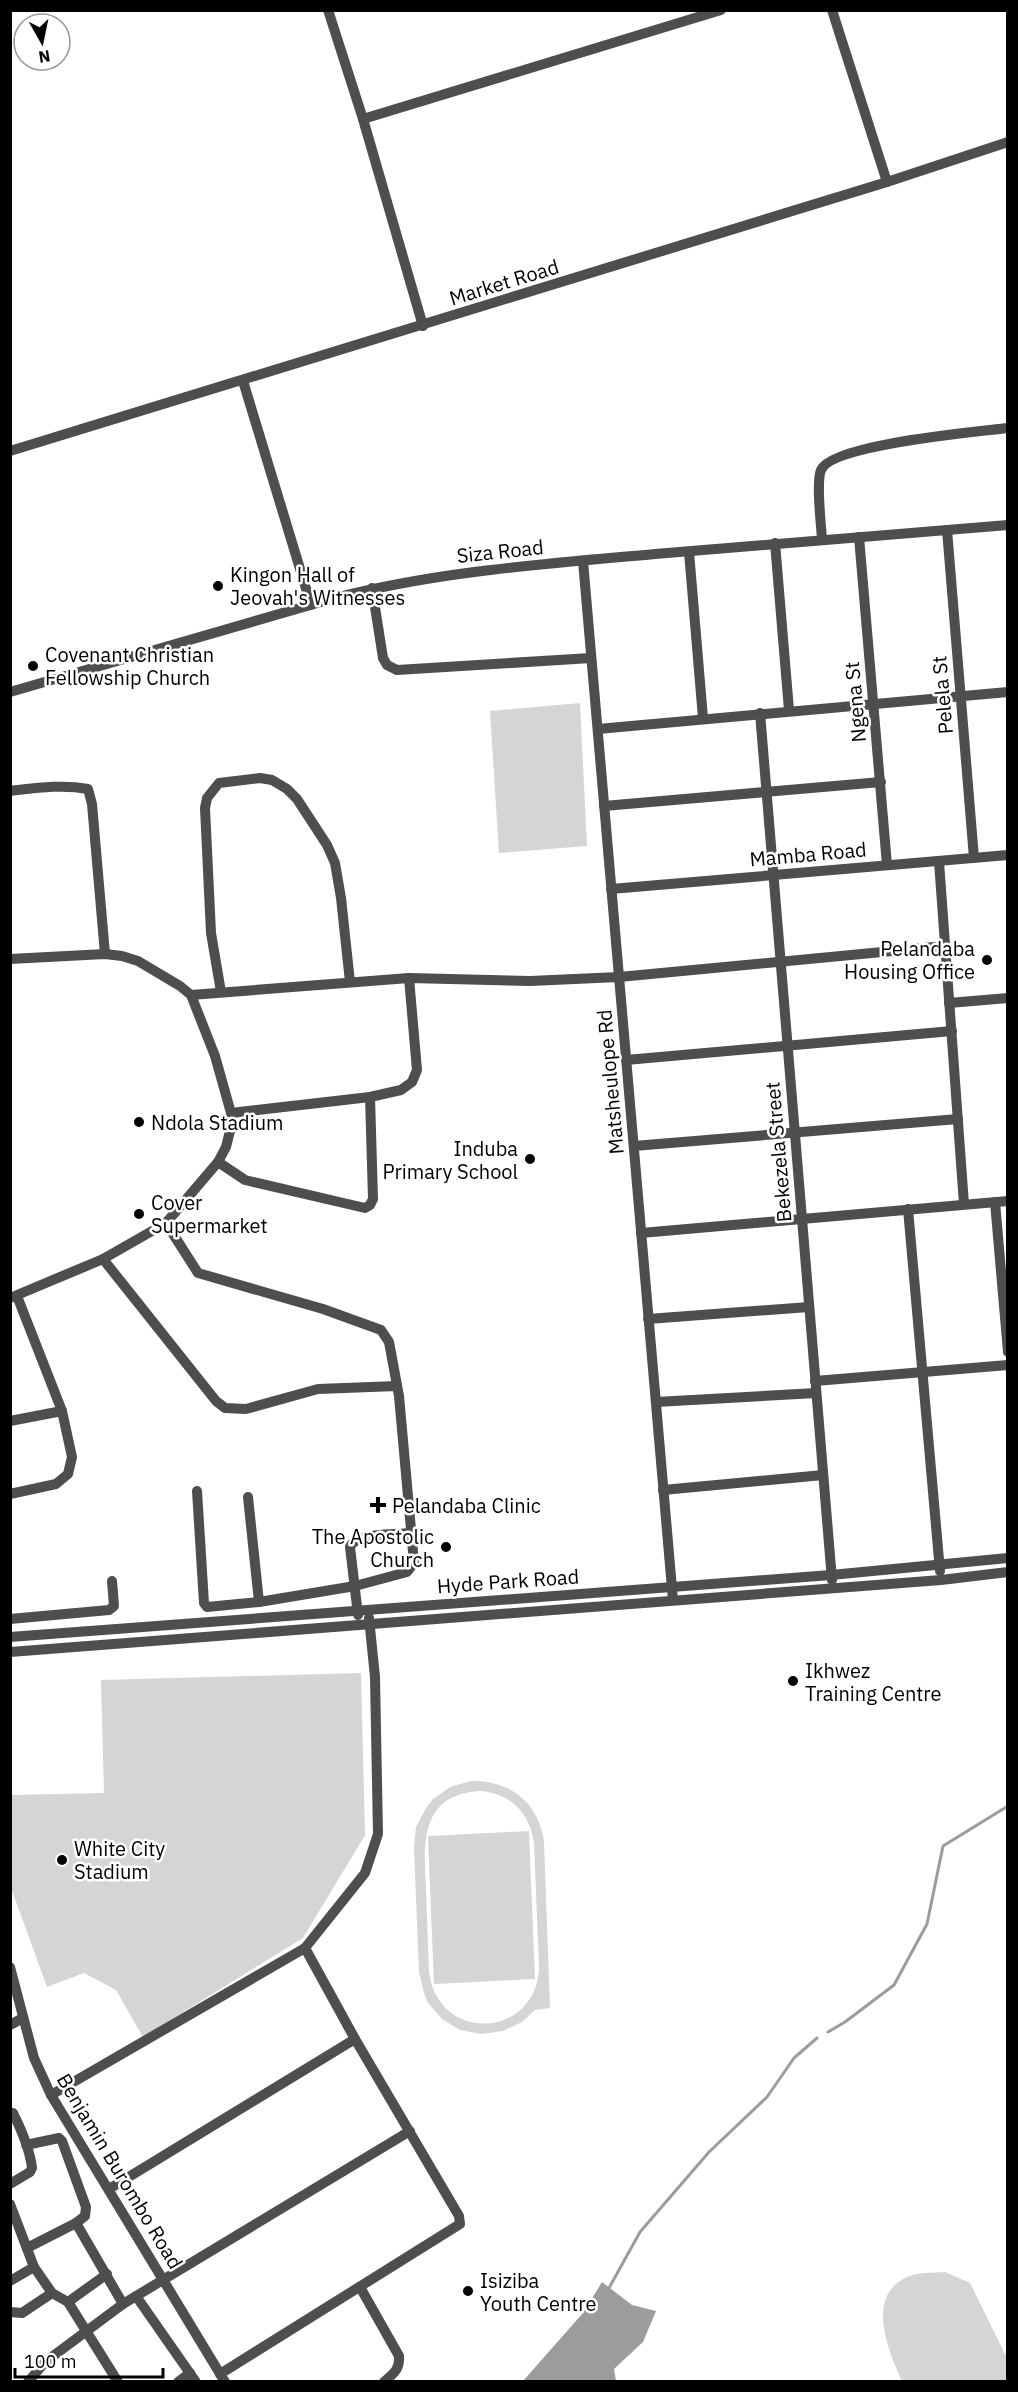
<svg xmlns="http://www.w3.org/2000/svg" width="1018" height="2392" viewBox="0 0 1018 2392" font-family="'IBM Plex Sans',sans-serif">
<rect width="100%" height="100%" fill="#fff"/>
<!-- green -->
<g fill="#d5d5d5" fill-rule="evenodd">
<polygon points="580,703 587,846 499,853 490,711"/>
<polygon points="361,1673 365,1835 303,1938 143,2037 116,1990 84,1973 47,1987 11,1888 11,1795 104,1793 101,1680"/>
<path d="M471 1781C510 1780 539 1803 544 1842L550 2008 535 2010 522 2022 503 2031 481 2034 460 2030 442 2019 428 2003 424 1993 419 1972 414 1848 416 1827 426 1808 433 1799 450 1787ZM481 1791C511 1794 530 1813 534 1843L539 1967C537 2039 438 2044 429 1972 428 1945 427 1919 426 1892 424 1846 418 1794 481 1791Z"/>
<polygon points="529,1831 535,1979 434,1984 428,1836"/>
<path d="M945 2272 970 2283 1007 2358V2381H902C888 2350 865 2296 907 2277 917 2272 934 2273 945 2272Z"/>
</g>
<!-- water -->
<polygon fill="#9c9c9c" points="602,2282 632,2305 656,2311 643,2342 614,2369 616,2381 523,2381 583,2313"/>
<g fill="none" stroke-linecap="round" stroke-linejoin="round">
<!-- stream -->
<g stroke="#9c9c9c" stroke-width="3">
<polyline points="828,2032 845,2022 894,1985 927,1924 943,1846 1008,1806"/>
<polyline points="609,2288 640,2232 709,2152 767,2097 794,2058 817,2038"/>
</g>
<!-- minor -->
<g stroke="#4e4e4e" stroke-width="10">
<polyline points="328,10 363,119 423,326"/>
<polyline points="832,10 887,182"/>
<polyline points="363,119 721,10"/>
<polyline points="243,381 311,605"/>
<polyline points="10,451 887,182 1008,142"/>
<polyline points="947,530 974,858"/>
<polyline points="859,537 887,865"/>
<path d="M822 539C821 524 816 482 821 470 832 444 977 432 1008 428"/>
<polyline points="775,543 789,710"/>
<polyline points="689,552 703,718"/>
<polyline points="583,561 673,1600"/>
<polyline points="372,588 383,658 387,665 397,670 591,658"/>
<path d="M10 692 331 599C439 571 545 564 655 554 772 544 890 535 1008 525"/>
<polyline points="760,713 832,1580"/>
<polyline points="598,729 1008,692"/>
<path d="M10 791C36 788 62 784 88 789L92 804 105 954"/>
<polyline points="604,806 881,782"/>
<polyline points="939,862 964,1204"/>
<polyline points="611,889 1008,855"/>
<polyline points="10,959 105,954 122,956 138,961 180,986 191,995 215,1056 231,1113 232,1123 226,1147 218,1162 166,1223 103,1259 10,1298"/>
<polyline points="221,992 211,933 205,808 207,798 219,783 260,778 272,780 287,789 297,799 327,845 335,863 341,898 350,982"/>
<polyline points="191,995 409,978 530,981 619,977 945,946"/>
<polyline points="949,1003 1008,998"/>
<polyline points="626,1060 952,1031"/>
<polyline points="231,1113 370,1097 401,1090 412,1082 417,1070 409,978"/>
<polyline points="634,1146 958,1119"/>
<polyline points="218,1162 245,1180 365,1208 370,1205 373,1199 370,1097"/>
<polyline points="995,1202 1008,1352"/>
<polyline points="908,1209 940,1571"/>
<polyline points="166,1223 198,1273 323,1309 381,1330 389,1342 399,1396 414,1563 407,1572 355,1586 259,1602 207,1607 204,1603 197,1491"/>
<polyline points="641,1233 1008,1201"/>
<polyline points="103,1259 216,1401 225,1408 246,1409 318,1389 397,1386"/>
<polyline points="648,1319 809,1307"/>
<polyline points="815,1381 1008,1365"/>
<polyline points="656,1402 816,1393"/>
<polyline points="10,1421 62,1411"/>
<polyline points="663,1490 823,1475"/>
<polyline points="10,1494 56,1484 68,1474 72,1457 62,1411 17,1296"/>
<polyline points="248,1497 259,1602"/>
<path d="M358 1615 350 1547C355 1533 397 1534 412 1533"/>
<polyline points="10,1619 109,1610 114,1606 112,1581"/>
<polyline points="10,1637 831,1575 1008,1558"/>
<polyline points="10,1652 941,1580 1008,1572"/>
<polyline points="10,1967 34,2058 51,2095 225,2382"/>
<polyline points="10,2025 23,2018"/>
<polyline points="51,2095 305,1948 365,1873 378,1834 375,1677 369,1618"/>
<path d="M10 2113H13C21 2129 30 2150 32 2168L30 2172 10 2184"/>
<polyline points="26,2145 59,2138 62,2141 86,2207 85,2216 76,2223 27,2248"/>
<polyline points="109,2189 355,2039"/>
<polyline points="10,2204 34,2267 52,2293 68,2302 118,2382"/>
<polyline points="76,2223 123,2304"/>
<polyline points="10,2281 34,2267"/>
<path d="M360 2287 399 2356C400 2369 394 2373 384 2382"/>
<polyline points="136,2296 196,2382"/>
<polyline points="68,2302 107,2274"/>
<polyline points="10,2312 22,2313 52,2293"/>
<polyline points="220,2374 460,2224 459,2216 355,2039 305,1948"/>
<polyline points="28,2382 45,2362 123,2304 410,2131"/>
<polyline points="178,2382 190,2373"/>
</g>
</g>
<!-- markers -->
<g fill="#000" stroke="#fff" stroke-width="2">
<circle cx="218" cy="586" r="6"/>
<circle cx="33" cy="666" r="6"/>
<circle cx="987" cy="960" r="6"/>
<circle cx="139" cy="1122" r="6"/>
<circle cx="530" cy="1159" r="6"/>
<circle cx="139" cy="1214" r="6"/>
<path d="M375 1496h6v6h6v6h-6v6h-6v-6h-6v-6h6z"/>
<circle cx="446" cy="1547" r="6"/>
<circle cx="793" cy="1681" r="6"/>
<circle cx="62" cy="1860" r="6"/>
<circle cx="468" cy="2291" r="6"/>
</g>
<g text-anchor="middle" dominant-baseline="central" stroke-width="5" stroke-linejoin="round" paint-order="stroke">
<!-- street labels -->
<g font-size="20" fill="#000" stroke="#fff">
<text transform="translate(504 282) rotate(-17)">Market Road</text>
<text transform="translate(500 551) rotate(-6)">Siza Road</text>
<text transform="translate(942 695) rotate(-95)">Pelela St</text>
<text transform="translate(855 702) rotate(-95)">Ngena St</text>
<text transform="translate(808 854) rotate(-5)">Mamba Road</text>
<text transform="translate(610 1082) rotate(-95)">Matsheulope Rd</text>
<text transform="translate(778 1152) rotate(-95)">Bekezela Street</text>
<text transform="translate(508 1581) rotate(-4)">Hyde Park Road</text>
<text transform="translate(120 2171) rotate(59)">Benjamin Burombo Road</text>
</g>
<!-- poi labels -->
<g font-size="20" fill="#000" stroke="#fff" text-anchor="start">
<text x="230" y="574">Kingon Hall of<tspan x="230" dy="23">Jeovah's Witnesses</tspan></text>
<text x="45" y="654">Covenant Christian<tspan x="45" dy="23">Fellowship Church</tspan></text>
<text x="975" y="948" text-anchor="end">Pelandaba<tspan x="975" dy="23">Housing Office</tspan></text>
<text x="151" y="1122">Ndola Stadium</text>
<text x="518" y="1148" text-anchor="end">Induba<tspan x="518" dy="23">Primary School</tspan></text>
<text x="151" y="1202">Cover<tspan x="151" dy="23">Supermarket</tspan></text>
<text x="392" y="1505">Pelandaba Clinic</text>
<text x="434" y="1536" text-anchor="end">The Apostolic<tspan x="434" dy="23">Church</tspan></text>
<text x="805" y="1670">Ikhwez<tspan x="805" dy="23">Training Centre</tspan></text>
<text x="74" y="1848">White City<tspan x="74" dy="23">Stadium</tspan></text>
<text x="480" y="2280">Isiziba<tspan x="480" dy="23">Youth Centre</tspan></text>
</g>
</g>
<!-- border -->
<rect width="1018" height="2392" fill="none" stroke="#000000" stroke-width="24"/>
<!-- north arrow -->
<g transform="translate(42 42) rotate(171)"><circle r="28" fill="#ffffff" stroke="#999999" stroke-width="1.5"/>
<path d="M0-4.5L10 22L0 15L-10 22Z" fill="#000000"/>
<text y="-9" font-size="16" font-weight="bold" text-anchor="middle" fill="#000000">N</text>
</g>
<!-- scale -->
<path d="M15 2368v9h148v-9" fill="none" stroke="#000000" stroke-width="3"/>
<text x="24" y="2368" font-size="18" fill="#000000" stroke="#ffffff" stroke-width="4.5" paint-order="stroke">100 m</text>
</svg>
